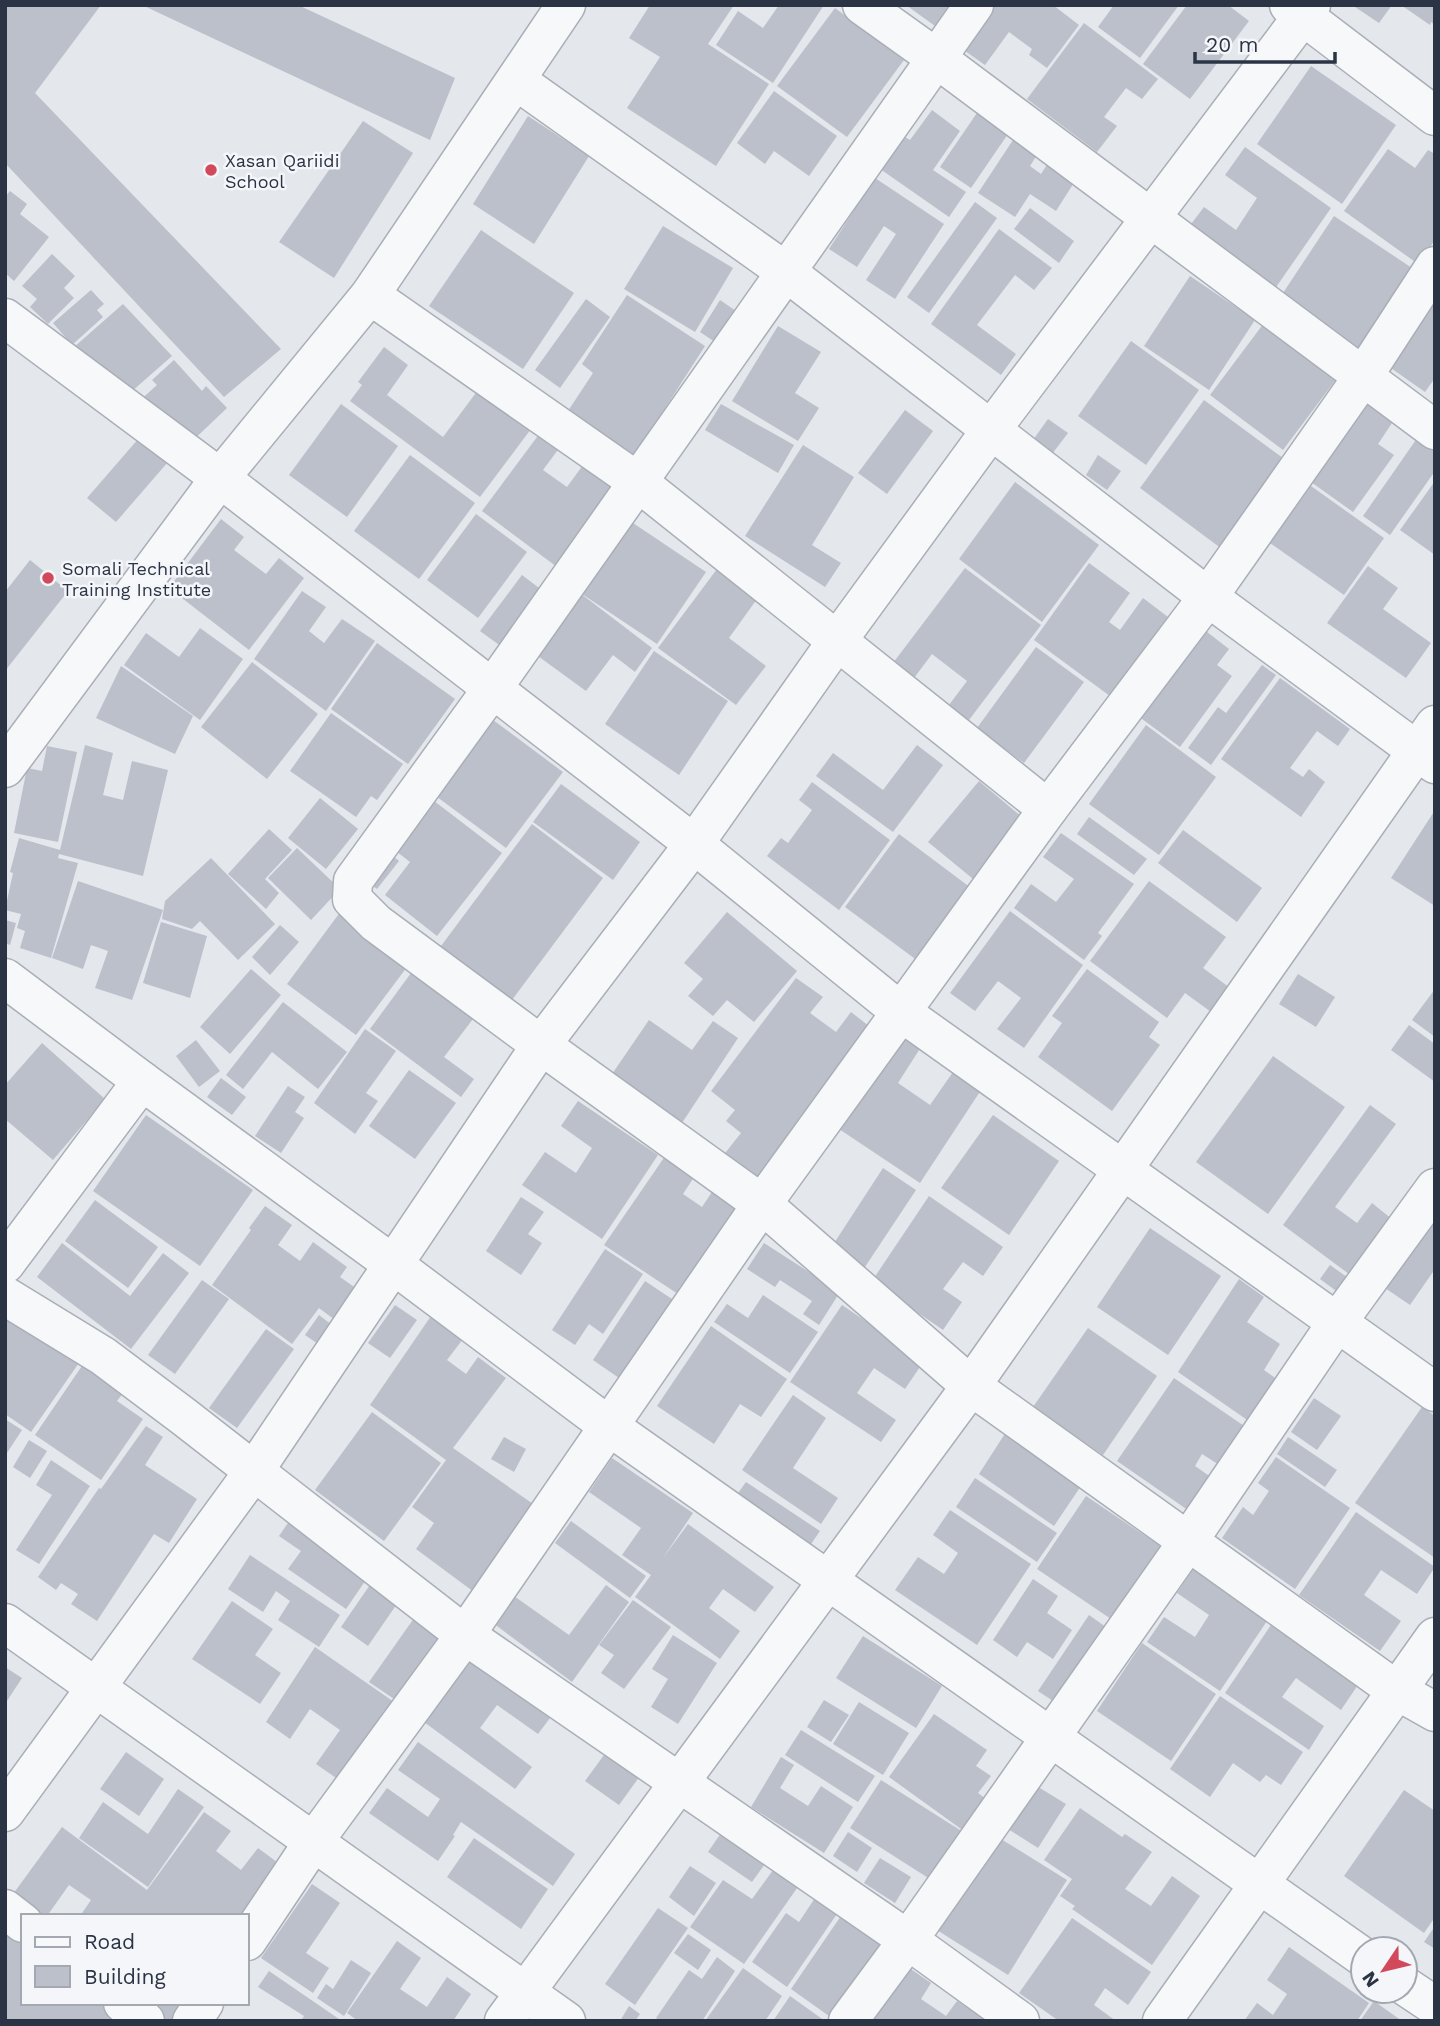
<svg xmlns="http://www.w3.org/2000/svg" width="1440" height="2026" viewBox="0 0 1440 2026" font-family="'Work Sans',sans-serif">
<rect width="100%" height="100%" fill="#e4e7ec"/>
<!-- building -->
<g fill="#bbc0ca">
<polygon points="5,5 101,5 35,93 281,349 224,397 5,163"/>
<polygon points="142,5 298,5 455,78 430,140"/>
<polygon points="650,5 734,5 708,44 769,84 716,166 627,108 660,57 629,38"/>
<polygon points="779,5 824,5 773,83 716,45 738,11 763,28"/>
<polygon points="906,5 949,5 935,26"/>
<polygon points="989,5 1053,5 1079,25 1047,68 1029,55 1032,49 1009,32 985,65 958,46"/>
<polygon points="1114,5 1179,5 1140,58 1098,27"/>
<polygon points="1187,5 1228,5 1249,21 1190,99 1143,64"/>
<polygon points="1352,5 1392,5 1379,23"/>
<polygon points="1401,5 1435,5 1435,25 1431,22 1430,25"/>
<polygon points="835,8 904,60 847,137 777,86"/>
<polygon points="1084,23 1158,79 1142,99 1126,88 1104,117 1117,126 1097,152 1027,99"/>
<polygon points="1311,66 1396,125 1342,204 1257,144"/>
<polygon points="774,91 837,136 809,176 774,151 765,164 737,143"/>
<polygon points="932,110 960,131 933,170 966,192 949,217 873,164 895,131 910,140"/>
<polygon points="979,110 1010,131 971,188 940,167"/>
<polygon points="528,116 589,156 534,244 473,204"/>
<polygon points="363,121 413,153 334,278 279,242"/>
<polygon points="1013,140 1037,155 1030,166 1041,174 1050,160 1077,178 1056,211 1030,194 1015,217 978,193"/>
<polygon points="1245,147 1331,208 1272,293 1185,232 1204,207 1236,230 1257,198 1225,175"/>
<polygon points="1388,149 1415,168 1428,150 1435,154 1435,240 1418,264 1344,211"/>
<polygon points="875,178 944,224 895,299 866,280 896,234 884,226 857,267 829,249"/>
<polygon points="10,191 27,204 20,214 49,237 14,281 5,273 5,197"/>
<polygon points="975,202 997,218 929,313 907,297"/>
<polygon points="1030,208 1074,241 1059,263 1014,229"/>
<polygon points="1334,216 1418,272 1358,362 1275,305"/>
<polygon points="663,226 733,268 695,332 624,289"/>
<polygon points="999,229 1052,268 1034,290 1015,275 977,325 1016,354 1001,375 931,324"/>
<polygon points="481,230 574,293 523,369 429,306"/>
<polygon points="52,254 75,276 64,288 74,298 48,324 30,307 37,299 22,286"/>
<polygon points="1190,276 1255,320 1209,390 1144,346"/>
<polygon points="91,290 104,304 97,310 103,317 72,345 53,323"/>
<polygon points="1435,294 1435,378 1425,392 1378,359"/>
<polygon points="627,295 705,346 635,455 568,411 593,373 582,364"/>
<polygon points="586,299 610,317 560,388 535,370"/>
<polygon points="720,300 736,311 715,342 700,332"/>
<polygon points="123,304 172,356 123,399 65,355"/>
<polygon points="1267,319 1340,374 1283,450 1210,395"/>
<polygon points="778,326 821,352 795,393 819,408 798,441 732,401"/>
<polygon points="1131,341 1199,390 1146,465 1078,416"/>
<polygon points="384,347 408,365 387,395 443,437 481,386 534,425 480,497 350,401 362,385 358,382"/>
<polygon points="174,360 202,391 206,386 227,408 185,448 137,403 157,385 152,380"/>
<polygon points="1369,398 1396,417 1378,444 1394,455 1353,512 1311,482"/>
<polygon points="1204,400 1287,461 1222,549 1140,488"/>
<polygon points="341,404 398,446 347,517 289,475"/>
<polygon points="721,404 794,445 778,473 705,430"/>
<polygon points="905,410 933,431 887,494 858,473"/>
<polygon points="1048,419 1068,433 1052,454 1033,440"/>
<polygon points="146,430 174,455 116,522 87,498"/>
<polygon points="540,433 560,447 543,470 567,487 583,465 615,488 557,567 482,511"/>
<polygon points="1420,434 1435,445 1435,471 1390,535 1363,516"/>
<polygon points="803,445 854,477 812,545 841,563 825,587 745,536"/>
<polygon points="410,455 475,503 419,579 354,531"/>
<polygon points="1098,455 1121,471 1107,490 1086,475"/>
<polygon points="1435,481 1435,555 1400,530"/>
<polygon points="1015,482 1099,545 1042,622 959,559"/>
<polygon points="1311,486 1384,538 1344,595 1270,543"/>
<polygon points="476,514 527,552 478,618 427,580"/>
<polygon points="221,519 244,537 234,550 266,574 279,558 304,578 249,650 169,588"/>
<polygon points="630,521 706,572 657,644 582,594"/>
<polygon points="30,560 68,591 5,671 5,592"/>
<polygon points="1089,563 1130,593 1109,622 1120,630 1143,598 1172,620 1114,699 1034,640"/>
<polygon points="1368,566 1398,588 1383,609 1431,643 1406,678 1327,623"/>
<polygon points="965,568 1041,625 969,720 949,705 967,681 932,654 914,678 893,663"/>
<polygon points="717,569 757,599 729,638 766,666 736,705 658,648"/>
<polygon points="522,575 543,591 502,647 480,631"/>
<polygon points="576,590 652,648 635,672 613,655 586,691 531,651"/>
<polygon points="302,591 326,607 309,631 324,643 342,619 375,641 326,711 254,659"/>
<polygon points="200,628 243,659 200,720 124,665 146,633 179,657"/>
<polygon points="1202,628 1229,649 1217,665 1232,676 1180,747 1138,716"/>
<polygon points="377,643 455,699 408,764 331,709"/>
<polygon points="1036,647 1084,682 1024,763 977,728"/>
<polygon points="654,651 728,701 679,775 605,724"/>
<polygon points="252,662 318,714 267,779 201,727"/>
<polygon points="1262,665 1276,675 1211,765 1188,748 1218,707 1226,713"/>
<polygon points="121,666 193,716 175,754 96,718"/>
<polygon points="1280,678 1350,729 1338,746 1317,731 1290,768 1303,777 1309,769 1325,782 1301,817 1221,759"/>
<polygon points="331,713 403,764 377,800 371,796 356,817 290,771"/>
<polygon points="489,717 563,772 506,848 433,794"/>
<polygon points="1146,725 1216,777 1159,855 1089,804"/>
<polygon points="85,745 113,753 103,795 123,800 132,761 168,770 143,876 59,854 58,858 78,863 51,958 20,948 25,931 17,928 21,914 5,910 13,873 10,872 19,838 60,850"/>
<polygon points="917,745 943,765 893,832 816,776 833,753 883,790"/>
<polygon points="47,746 77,752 58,842 14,833 27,768 42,771"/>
<polygon points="979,781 1029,823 978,883 928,842"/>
<polygon points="812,782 890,840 839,910 767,856 781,838 788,843 812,810 799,800"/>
<polygon points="561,784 640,842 613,880 533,822"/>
<polygon points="425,794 502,853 437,936 385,895 410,862 387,844"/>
<polygon points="320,798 358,829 326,869 288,838"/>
<polygon points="1435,810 1435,906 1391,878"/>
<polygon points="1089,817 1147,859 1134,875 1077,834"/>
<polygon points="532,824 603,878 512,1000 441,946"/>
<polygon points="269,829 292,850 265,879 279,893 266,909 228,874"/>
<polygon points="1183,830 1262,888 1237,922 1158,863"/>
<polygon points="1061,833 1134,884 1098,933 1102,936 1084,960 1014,908 1031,884 1056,902 1074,879 1043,857"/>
<polygon points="899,834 975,891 922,964 845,907"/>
<polygon points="297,848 340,889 311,920 268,878"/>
<polygon points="387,851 399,861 377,889 364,879"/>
<polygon points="211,858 275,924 238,960 200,921 192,929 162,919 165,901"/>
<polygon points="78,881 163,910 132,1000 95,988 108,951 91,945 83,969 52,958"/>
<polygon points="1149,881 1226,937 1203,968 1237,993 1218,1017 1185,993 1167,1018 1090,961"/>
<polygon points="341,911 410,963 356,1035 287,984"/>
<polygon points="1010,911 1083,965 1024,1048 997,1029 1021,998 998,981 975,1011 950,993"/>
<polygon points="727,912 797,971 754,1022 727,1000 713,1016 688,996 703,979 684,963"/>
<polygon points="5,920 16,923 10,945 5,943"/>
<polygon points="161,922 207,936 190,998 143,983"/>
<polygon points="280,925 299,942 270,975 252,957"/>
<polygon points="251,969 281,995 230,1054 200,1027"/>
<polygon points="414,969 476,1015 444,1057 474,1079 461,1097 370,1029"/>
<polygon points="1087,969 1159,1022 1149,1037 1160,1045 1112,1111 1038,1057 1062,1023 1052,1016"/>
<polygon points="1298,974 1335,997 1316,1027 1279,1004"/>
<polygon points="796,978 823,997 810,1013 836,1032 851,1012 874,1030 761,1186 722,1157 741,1133 726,1121 735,1110 711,1091"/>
<polygon points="1435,989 1435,1037 1412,1020"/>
<polygon points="283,1002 347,1052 318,1089 272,1052 243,1089 226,1075"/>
<polygon points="649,1020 692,1050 713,1021 738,1038 680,1126 610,1077"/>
<polygon points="1409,1025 1435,1044 1435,1082 1391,1050"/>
<polygon points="892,1028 921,1047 898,1083 930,1105 953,1072 981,1090 920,1183 830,1123"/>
<polygon points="365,1029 396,1051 366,1093 378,1101 355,1134 314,1103"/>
<polygon points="196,1040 220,1071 199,1087 176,1056"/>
<polygon points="42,1043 105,1099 53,1160 5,1119 5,1085"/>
<polygon points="1273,1056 1345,1107 1268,1214 1196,1162"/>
<polygon points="409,1070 456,1103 415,1159 369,1126"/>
<polygon points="221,1078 246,1097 232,1115 207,1097"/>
<polygon points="288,1086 305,1097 295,1112 304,1118 281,1153 255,1136"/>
<polygon points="578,1101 658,1155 602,1239 522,1185 545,1152 576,1173 592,1148 561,1126"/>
<polygon points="1370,1105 1396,1124 1335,1207 1357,1223 1372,1203 1398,1224 1357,1280 1283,1225"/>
<polygon points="146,1115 253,1190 200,1266 93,1191"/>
<polygon points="993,1115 1059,1161 1009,1235 941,1188"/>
<polygon points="670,1149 700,1168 683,1194 702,1207 716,1186 748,1208 687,1300 604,1245"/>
<polygon points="883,1168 916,1190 859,1276 827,1254"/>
<polygon points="929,1196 1003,1247 983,1276 963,1262 943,1289 962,1302 943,1330 872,1281"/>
<polygon points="521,1197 544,1212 528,1234 542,1243 521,1275 486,1251"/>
<polygon points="95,1200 158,1247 128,1288 65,1241"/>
<polygon points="265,1206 292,1225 278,1245 300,1261 313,1242 347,1267 340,1277 357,1289 335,1320 319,1308 292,1344 212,1285 251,1230 249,1228"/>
<polygon points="1435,1217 1435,1269 1410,1305 1385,1288"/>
<polygon points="1150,1228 1221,1276 1168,1355 1097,1307"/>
<polygon points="62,1243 130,1296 163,1253 189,1273 131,1349 37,1277"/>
<polygon points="764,1243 840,1292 819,1325 803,1314 812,1301 780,1280 775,1287 747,1269"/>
<polygon points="605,1249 643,1274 603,1334 589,1324 575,1345 552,1330"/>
<polygon points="1330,1265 1354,1282 1343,1296 1320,1279"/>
<polygon points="1239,1279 1264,1297 1247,1322 1280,1344 1264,1370 1281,1382 1253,1424 1178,1372"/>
<polygon points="202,1280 229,1299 175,1374 148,1355"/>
<polygon points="645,1281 684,1307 632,1387 593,1360"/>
<polygon points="763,1295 818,1332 790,1373 714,1322 727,1304 748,1318"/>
<polygon points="5,1303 83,1357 31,1432 5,1414"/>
<polygon points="395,1305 417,1320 390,1358 368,1343"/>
<polygon points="842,1305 924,1361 905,1389 874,1368 857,1393 896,1420 881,1442 790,1382"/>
<polygon points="319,1315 332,1325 318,1344 305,1335"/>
<polygon points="431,1316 463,1339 447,1360 466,1374 478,1357 506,1378 453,1448 536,1506 474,1592 416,1549 434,1523 412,1507 446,1460 370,1405"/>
<polygon points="711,1326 787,1379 761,1417 740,1404 714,1444 657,1406"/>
<polygon points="1088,1328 1157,1376 1103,1455 1033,1407"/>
<polygon points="266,1329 294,1349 237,1428 209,1408"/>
<polygon points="88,1357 129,1385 117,1401 143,1419 101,1480 35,1435"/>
<polygon points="1174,1378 1250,1430 1224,1468 1202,1454 1195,1466 1218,1482 1195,1515 1117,1461"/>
<polygon points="793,1395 826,1418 793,1468 838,1498 821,1524 742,1470"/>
<polygon points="1314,1398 1341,1416 1317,1450 1291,1432"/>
<polygon points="1422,1407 1435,1416 1435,1558 1355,1503"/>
<polygon points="372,1412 441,1463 384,1541 315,1490"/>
<polygon points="5,1419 22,1430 5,1456"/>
<polygon points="146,1426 163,1437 145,1465 197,1499 169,1543 154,1534 97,1621 71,1604 78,1594 61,1583 56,1590 38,1577 99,1488 101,1489"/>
<polygon points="1006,1432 1083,1483 1054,1526 979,1474"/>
<polygon points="504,1437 526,1449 514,1472 491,1459"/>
<polygon points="1288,1437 1337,1470 1325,1487 1277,1454"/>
<polygon points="29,1440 47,1451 30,1478 13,1467"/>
<polygon points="1276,1457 1350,1508 1295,1589 1222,1538 1243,1507 1253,1515 1269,1491 1258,1483"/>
<polygon points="612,1458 693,1513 663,1558 688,1524 774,1587 755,1612 723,1589 709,1608 740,1631 720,1659 635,1597 651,1575 622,1555 641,1528 589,1492"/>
<polygon points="51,1460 90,1486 39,1564 16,1550 52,1495 36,1485"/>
<polygon points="975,1478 1057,1533 1037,1562 956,1507"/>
<polygon points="746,1482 820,1531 807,1550 733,1500"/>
<polygon points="1086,1496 1166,1550 1117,1623 1037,1569"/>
<polygon points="950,1510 1031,1564 977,1645 895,1590 918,1557 944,1574 958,1553 933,1535"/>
<polygon points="1356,1512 1435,1567 1417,1594 1381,1570 1364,1595 1401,1621 1380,1651 1299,1595"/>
<polygon points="290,1520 370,1574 346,1609 288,1569 301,1551 279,1536"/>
<polygon points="571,1521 646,1576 630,1598 555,1543"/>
<polygon points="250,1555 340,1615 319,1647 278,1620 290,1601 276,1591 263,1612 228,1589"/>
<polygon points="1194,1568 1269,1618 1220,1691 1147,1642 1164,1617 1195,1637 1209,1615 1177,1593"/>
<polygon points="374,1579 401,1598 368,1646 341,1627"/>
<polygon points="1033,1579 1058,1596 1047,1613 1072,1630 1053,1659 1027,1642 1017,1657 993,1640"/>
<polygon points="606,1585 629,1602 572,1682 493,1623 514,1596 569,1635"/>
<polygon points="633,1600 671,1627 624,1689 601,1673 614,1655 599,1645"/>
<polygon points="232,1601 273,1629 255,1655 281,1673 260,1704 192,1659"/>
<polygon points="417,1614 447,1635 400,1703 369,1682"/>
<polygon points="1089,1615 1113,1632 1062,1707 1038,1691"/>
<polygon points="1275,1619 1362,1679 1341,1710 1296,1678 1282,1697 1324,1726 1309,1750 1225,1693"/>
<polygon points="673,1635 717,1663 678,1724 651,1707 668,1679 652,1669"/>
<polygon points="863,1636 942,1686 916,1728 836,1678"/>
<polygon points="1142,1643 1216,1694 1171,1761 1097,1711"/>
<polygon points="315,1647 394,1702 339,1780 316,1764 340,1730 310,1709 290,1739 266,1722"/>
<polygon points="476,1649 556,1710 538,1734 497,1705 480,1728 532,1767 515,1789 424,1722"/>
<polygon points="5,1667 22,1678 5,1704"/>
<polygon points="1220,1696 1303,1752 1281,1785 1266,1775 1260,1782 1233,1763 1210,1797 1170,1769"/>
<polygon points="824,1700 849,1715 831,1742 807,1727"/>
<polygon points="859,1702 909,1733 883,1775 833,1744"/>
<polygon points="934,1714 987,1750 976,1766 991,1776 978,1793 990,1802 968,1834 889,1777"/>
<polygon points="801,1730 875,1776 858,1802 785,1755"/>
<polygon points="418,1742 575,1854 553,1886 461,1822 453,1835 455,1836 438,1861 369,1813 387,1788 428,1817 440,1799 398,1770"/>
<polygon points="612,1744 645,1769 619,1805 585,1781"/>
<polygon points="126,1752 164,1779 139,1816 100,1789"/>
<polygon points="781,1757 794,1765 780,1788 808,1806 821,1786 853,1807 824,1853 751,1807"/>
<polygon points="881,1780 963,1832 933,1881 850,1828"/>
<polygon points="1035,1785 1066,1804 1038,1848 1008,1829"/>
<polygon points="178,1789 204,1807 148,1887 79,1838 103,1802 148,1834"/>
<polygon points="1404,1790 1435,1811 1435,1917 1424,1933 1344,1876"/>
<polygon points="1080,1808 1122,1837 1125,1834 1152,1852 1125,1889 1151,1906 1172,1876 1200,1896 1152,1965 1072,1909 1075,1906 1060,1896 1072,1879 1044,1860"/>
<polygon points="204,1812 231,1831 216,1851 241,1870 258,1848 285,1868 247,1916 80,1916 91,1900 69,1885 47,1916 23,1916 5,1905 62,1827 147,1890"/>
<polygon points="728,1823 772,1854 752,1882 708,1852"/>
<polygon points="988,1831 1067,1880 1008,1975 929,1925"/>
<polygon points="848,1832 872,1848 857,1872 833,1856"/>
<polygon points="474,1838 548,1889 521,1929 447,1877"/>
<polygon points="880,1858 911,1877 895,1903 864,1883"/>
<polygon points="779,1862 804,1878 744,1964 690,1927 723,1880 752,1899"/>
<polygon points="690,1866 716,1883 694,1916 669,1897"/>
<polygon points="312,1884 340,1903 306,1953 329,1968 313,1993 261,1958"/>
<polygon points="821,1889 843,1905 787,1987 752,1962 786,1913 799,1922"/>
<polygon points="658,1908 688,1928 635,2005 605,1984"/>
<polygon points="845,1910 884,1938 829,2016 791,1989"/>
<polygon points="1072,1918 1151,1972 1128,2005 1105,1988 1094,2005 1116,2021 1059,2021 1019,1993"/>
<polygon points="5,1925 23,1938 23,2003 112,2003 136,2021 5,2021"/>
<polygon points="1435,1926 1435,1949 1424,1942"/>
<polygon points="688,1934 711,1950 698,1970 674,1953"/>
<polygon points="397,1941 421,1958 400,1989 427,2007 447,1977 471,1994 453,2021 358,2021 347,2013"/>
<polygon points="1289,1947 1369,2003 1357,2021 1244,2021 1257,2003 1273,2015 1287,1994 1267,1980"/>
<polygon points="717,1957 735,1971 702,2021 661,2021 656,2018 689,1970 702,1979"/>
<polygon points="351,1960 371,1973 344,2016 317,1998 326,1984 333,1989"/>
<polygon points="902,1963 931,1983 921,1999 946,2016 957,2001 987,2021 864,2021"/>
<polygon points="743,1968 782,1996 765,2021 705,2021"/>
<polygon points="269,1971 339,2019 337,2021 301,2021 304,2016 258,1987"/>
<polygon points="790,1996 825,2021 773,2021"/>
<polygon points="1374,2001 1402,2021 1360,2021"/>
<polygon points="138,2003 187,2003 175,2021 162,2021"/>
<polygon points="629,2006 640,2014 635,2021 620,2021"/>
</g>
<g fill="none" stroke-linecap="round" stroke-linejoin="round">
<defs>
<g id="minor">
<polyline points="862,5 936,58 1435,430"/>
<polyline points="974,5 492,689 353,881 352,899 376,923 541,1045 762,1204 971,1386 1396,1690 1435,1712"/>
<polyline points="1289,5 1435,116"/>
<polyline points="517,81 785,271 1208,597 1435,764"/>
<polyline points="370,295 638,482 1048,809"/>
<polyline points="5,318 220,478 694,844 901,1012 1435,1392"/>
<polyline points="5,768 220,478 370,295 566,5"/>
<polyline points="5,978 142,1081 394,1265 610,1427 1363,1957"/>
<polyline points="5,1264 142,1081"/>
<polyline points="5,1296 103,1356 183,1416 465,1635 908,1940 1020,2021"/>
<polyline points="5,1623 566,2021"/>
<polyline points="5,1812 254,1471 541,1045 694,844 837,641 991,430 1311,5"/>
<polyline points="5,1909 23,1923"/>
<polyline points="247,1941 314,1841 465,1635 762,1204 1048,809 1208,597 1362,378 1435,266"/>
<polyline points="1405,1986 1435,2006"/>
<polyline points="123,2003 145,2021"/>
<polyline points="192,2021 204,2003"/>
<polyline points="504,2021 971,1386 1435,725"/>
<polyline points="848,2021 908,1940 1189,1540 1336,1324 1435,1188"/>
<polyline points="1162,2021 1435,1637"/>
</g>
</defs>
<!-- minor casing -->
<use href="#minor" stroke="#a9aeb7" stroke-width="41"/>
<!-- minor -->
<use href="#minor" stroke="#f7f8fa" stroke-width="38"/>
</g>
<!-- markers -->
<g fill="#d1495b" stroke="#f4f6f9" stroke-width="2.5">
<circle cx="211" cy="170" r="7"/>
<circle cx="48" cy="578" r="7"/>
</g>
<g text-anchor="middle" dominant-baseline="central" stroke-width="5" stroke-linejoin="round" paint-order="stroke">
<!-- poi labels -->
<g font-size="18" fill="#2b3445" stroke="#f4f6f9" text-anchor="start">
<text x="225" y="160">Xasan Qariidi<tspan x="225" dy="21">School</tspan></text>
<text x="62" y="568">Somali Technical<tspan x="62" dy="21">Training Institute</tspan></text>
</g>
</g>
<!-- border -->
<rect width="1440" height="2026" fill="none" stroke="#2b3445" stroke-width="14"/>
<!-- legend -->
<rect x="21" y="1914" width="228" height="91" fill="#f4f6f9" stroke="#a4a8b1" stroke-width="2"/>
<rect x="35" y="1937" width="35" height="10" fill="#f7f8fa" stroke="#a4a8b1" stroke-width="2"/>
<text x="84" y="1949" font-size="21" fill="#2b3445">Road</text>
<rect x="35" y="1966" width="35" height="21" fill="#bbc0ca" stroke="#a4a8b1" stroke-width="2"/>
<text x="84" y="1984" font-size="21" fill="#2b3445">Building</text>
<!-- north arrow -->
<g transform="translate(1384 1970) rotate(235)"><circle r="33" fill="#f4f6f9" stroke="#a4a8b1" stroke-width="2"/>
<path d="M0-5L12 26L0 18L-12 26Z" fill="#d1495b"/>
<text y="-10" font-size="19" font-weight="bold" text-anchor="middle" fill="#2b3445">N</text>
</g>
<!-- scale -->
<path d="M1195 52v10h140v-10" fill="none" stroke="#2b3445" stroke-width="3.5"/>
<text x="1206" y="52" font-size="21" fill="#2b3445" stroke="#f4f6f9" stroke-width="5" paint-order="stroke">20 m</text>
</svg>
